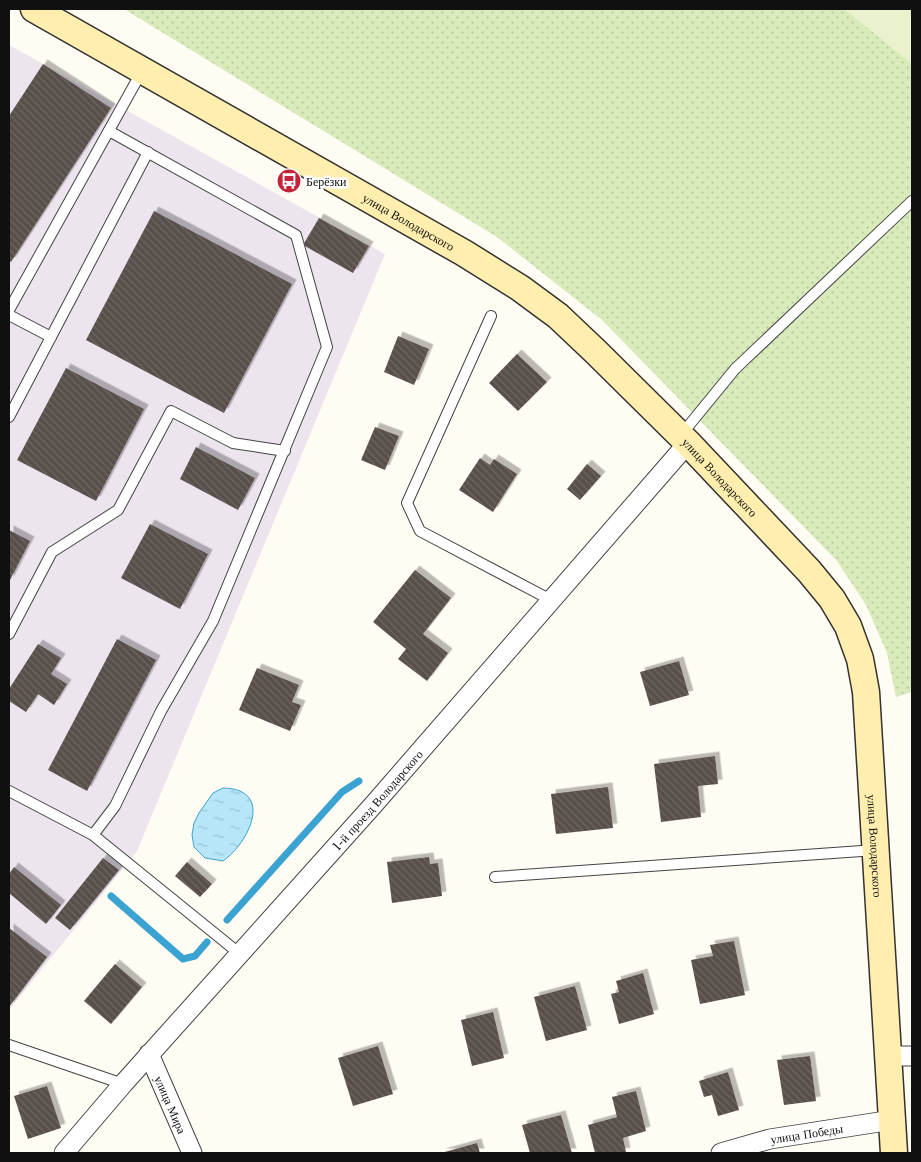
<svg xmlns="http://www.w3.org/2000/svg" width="921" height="1162" viewBox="0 0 921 1162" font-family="'Libre Baskerville',serif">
<defs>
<pattern id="grass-dots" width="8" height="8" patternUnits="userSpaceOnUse" patternTransform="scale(1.25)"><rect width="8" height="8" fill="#d9ebbb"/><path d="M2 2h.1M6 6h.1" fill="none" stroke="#b9c8a0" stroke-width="1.8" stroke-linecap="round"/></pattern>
<pattern id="water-ripples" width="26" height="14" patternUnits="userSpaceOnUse" patternTransform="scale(1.25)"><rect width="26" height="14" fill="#b6e6f8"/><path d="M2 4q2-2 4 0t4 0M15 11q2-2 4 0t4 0" fill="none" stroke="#9bc4d4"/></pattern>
<pattern id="building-back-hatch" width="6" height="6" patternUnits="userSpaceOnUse" patternTransform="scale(1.25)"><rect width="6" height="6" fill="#59504c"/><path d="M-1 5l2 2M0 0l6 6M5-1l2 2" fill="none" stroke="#6c6561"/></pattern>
<filter id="shadow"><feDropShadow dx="4.5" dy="-4.5" stdDeviation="0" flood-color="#0004"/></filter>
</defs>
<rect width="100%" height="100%" fill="#fffcf3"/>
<!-- industrial -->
<polygon fill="#ece5ee" points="9,45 385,254 137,851 9,1010"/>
<!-- grass -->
<polygon fill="url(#grass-dots)" points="124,9 912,9 912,692 896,697 887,653 866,605 837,561 602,320 497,237"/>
<!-- pitch -->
<polygon fill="#e9f2cd" points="844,9 912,9 912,64"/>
<!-- water -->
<path fill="url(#water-ripples)" stroke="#3ba3d1" d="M223 788C275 789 249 843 223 861L205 858 194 847 192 835 194 823 199 813 213 793Z"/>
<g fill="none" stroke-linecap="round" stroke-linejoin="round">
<!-- stream -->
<g stroke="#3ba3d1" stroke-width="7">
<polyline points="111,896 183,959 195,956 207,942"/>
<polyline points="227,920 342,792 359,781"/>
</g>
</g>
<!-- building -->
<g fill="url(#building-back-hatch)" filter="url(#shadow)">
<polygon points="43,64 111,108 11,262 9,260 9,116"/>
<polygon points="154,211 292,284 224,413 86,340"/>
<polygon points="319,218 369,246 353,273 303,245"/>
<polygon points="398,336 429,349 414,385 384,372"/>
<polygon points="517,354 547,382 518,411 489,383"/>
<polygon points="66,368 144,409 96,501 17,460"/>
<polygon points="375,427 399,436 385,470 361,460"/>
<polygon points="196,447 255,478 238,510 180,479"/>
<polygon points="480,458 490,465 494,459 517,474 493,512 459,490"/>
<polygon points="587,464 601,476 580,500 567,489"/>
<polygon points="150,524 208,554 180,609 121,578"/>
<polygon points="9,530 30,541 9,582"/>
<polygon points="415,570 451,598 423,634 448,653 427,681 398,659 406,649 373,622"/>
<polygon points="117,639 156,660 87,791 48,770"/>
<polygon points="38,644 61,658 51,674 67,684 54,705 38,694 26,712 9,701 9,689"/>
<polygon points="679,661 689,695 650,706 640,672"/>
<polygon points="257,668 299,685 292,702 301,705 290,731 239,710"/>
<polygon points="715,756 718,784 698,786 701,817 661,822 654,764"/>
<polygon points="608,787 613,828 556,834 551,794"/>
<polygon points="429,857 430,864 438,863 442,896 392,903 387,862"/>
<polygon points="103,858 119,870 70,930 55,918"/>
<polygon points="187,862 212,884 200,897 175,876"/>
<polygon points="14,867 61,905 46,924 9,893 9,874"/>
<polygon points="9,928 47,957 9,1007"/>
<polygon points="734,941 745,995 700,1004 691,960 713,956 710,945"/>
<polygon points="115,964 142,987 111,1024 84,1001"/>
<polygon points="643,973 654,1014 619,1024 611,994 619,992 616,981"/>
<polygon points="575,986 587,1030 546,1041 534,997"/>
<polygon points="493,1012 504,1058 472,1066 461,1020"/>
<polygon points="378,1046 393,1094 353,1106 338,1058"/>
<polygon points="810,1056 816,1101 784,1105 777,1060"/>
<polygon points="728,1072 739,1110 718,1116 712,1095 704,1097 699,1081"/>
<polygon points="47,1086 61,1128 28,1139 14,1096"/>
<polygon points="636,1091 646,1131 623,1138 626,1152 620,1153 595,1153 588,1125 617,1117 612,1097"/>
<polygon points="561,1115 572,1153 530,1153 522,1125"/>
<polygon points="477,1143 480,1153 441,1153"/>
</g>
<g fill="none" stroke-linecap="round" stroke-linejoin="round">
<defs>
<g id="lane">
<polyline points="9,310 142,71"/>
<polyline points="9,315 51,337 9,417"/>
<polyline points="491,316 407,503 420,531 551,600"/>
<polyline points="51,337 148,152"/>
<polyline points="681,435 735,369 912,201"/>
<polyline points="9,634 52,552 118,510 171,411 233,443 285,451"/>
<polyline points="9,791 93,835 240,954"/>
<polyline points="93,835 115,806 161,711 213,621 327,347 296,235 109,131"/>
<polyline points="495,877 876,850"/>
<polyline points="9,1045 123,1084"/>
</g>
<g id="street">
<path id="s1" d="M149 1054 192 1153"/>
<polyline points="888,1056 912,1056"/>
<path id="s2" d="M64 1153 123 1084 375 803 688 443"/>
<path id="s3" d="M721 1153 770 1139 892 1120"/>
</g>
<g id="secondary">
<path id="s4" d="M34 9 464 253 520 288 558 316 596 352 688 443 809 571 832 599 848 626 860 659 866 692 894 1153"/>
</g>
</defs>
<!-- lane casing -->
<use href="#lane" stroke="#434343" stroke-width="12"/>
<!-- street casing -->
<use href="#street" stroke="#434343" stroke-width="21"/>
<!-- secondary casing -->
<use href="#secondary" stroke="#323232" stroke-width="29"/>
<!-- lane -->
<use href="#lane" stroke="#fff" stroke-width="10"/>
<!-- street -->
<use href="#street" stroke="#fff" stroke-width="19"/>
<!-- secondary -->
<use href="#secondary" stroke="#ffeeae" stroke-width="26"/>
</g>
<!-- icons -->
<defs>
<symbol id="bus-disc" viewBox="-11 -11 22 22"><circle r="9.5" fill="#c5233a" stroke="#fff"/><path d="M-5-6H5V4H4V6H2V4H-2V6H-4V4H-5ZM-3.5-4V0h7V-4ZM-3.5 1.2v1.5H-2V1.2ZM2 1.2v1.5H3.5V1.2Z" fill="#fff"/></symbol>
</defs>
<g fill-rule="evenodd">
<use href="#bus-disc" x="275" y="167" width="28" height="28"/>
</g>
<g text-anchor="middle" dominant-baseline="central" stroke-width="5" stroke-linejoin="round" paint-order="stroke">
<!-- poi labels -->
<g font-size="12" fill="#101010" stroke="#fff" text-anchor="start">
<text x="306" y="181">Берёзки</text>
</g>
<!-- street labels -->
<g font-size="12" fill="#101010" stroke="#fff">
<text stroke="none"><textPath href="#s4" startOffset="431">улица Володарского</textPath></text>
<text stroke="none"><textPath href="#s4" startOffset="836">улица Володарского</textPath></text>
<text stroke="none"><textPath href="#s2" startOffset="472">1-й проезд Володарского</textPath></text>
<text stroke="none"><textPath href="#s4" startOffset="1256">улица Володарского</textPath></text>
<text stroke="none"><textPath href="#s1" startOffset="55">улица Мира</textPath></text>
<text stroke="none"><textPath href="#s3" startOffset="88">улица Победы</textPath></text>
</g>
</g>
<!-- border -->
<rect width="921" height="1162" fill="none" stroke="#101010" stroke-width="20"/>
</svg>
